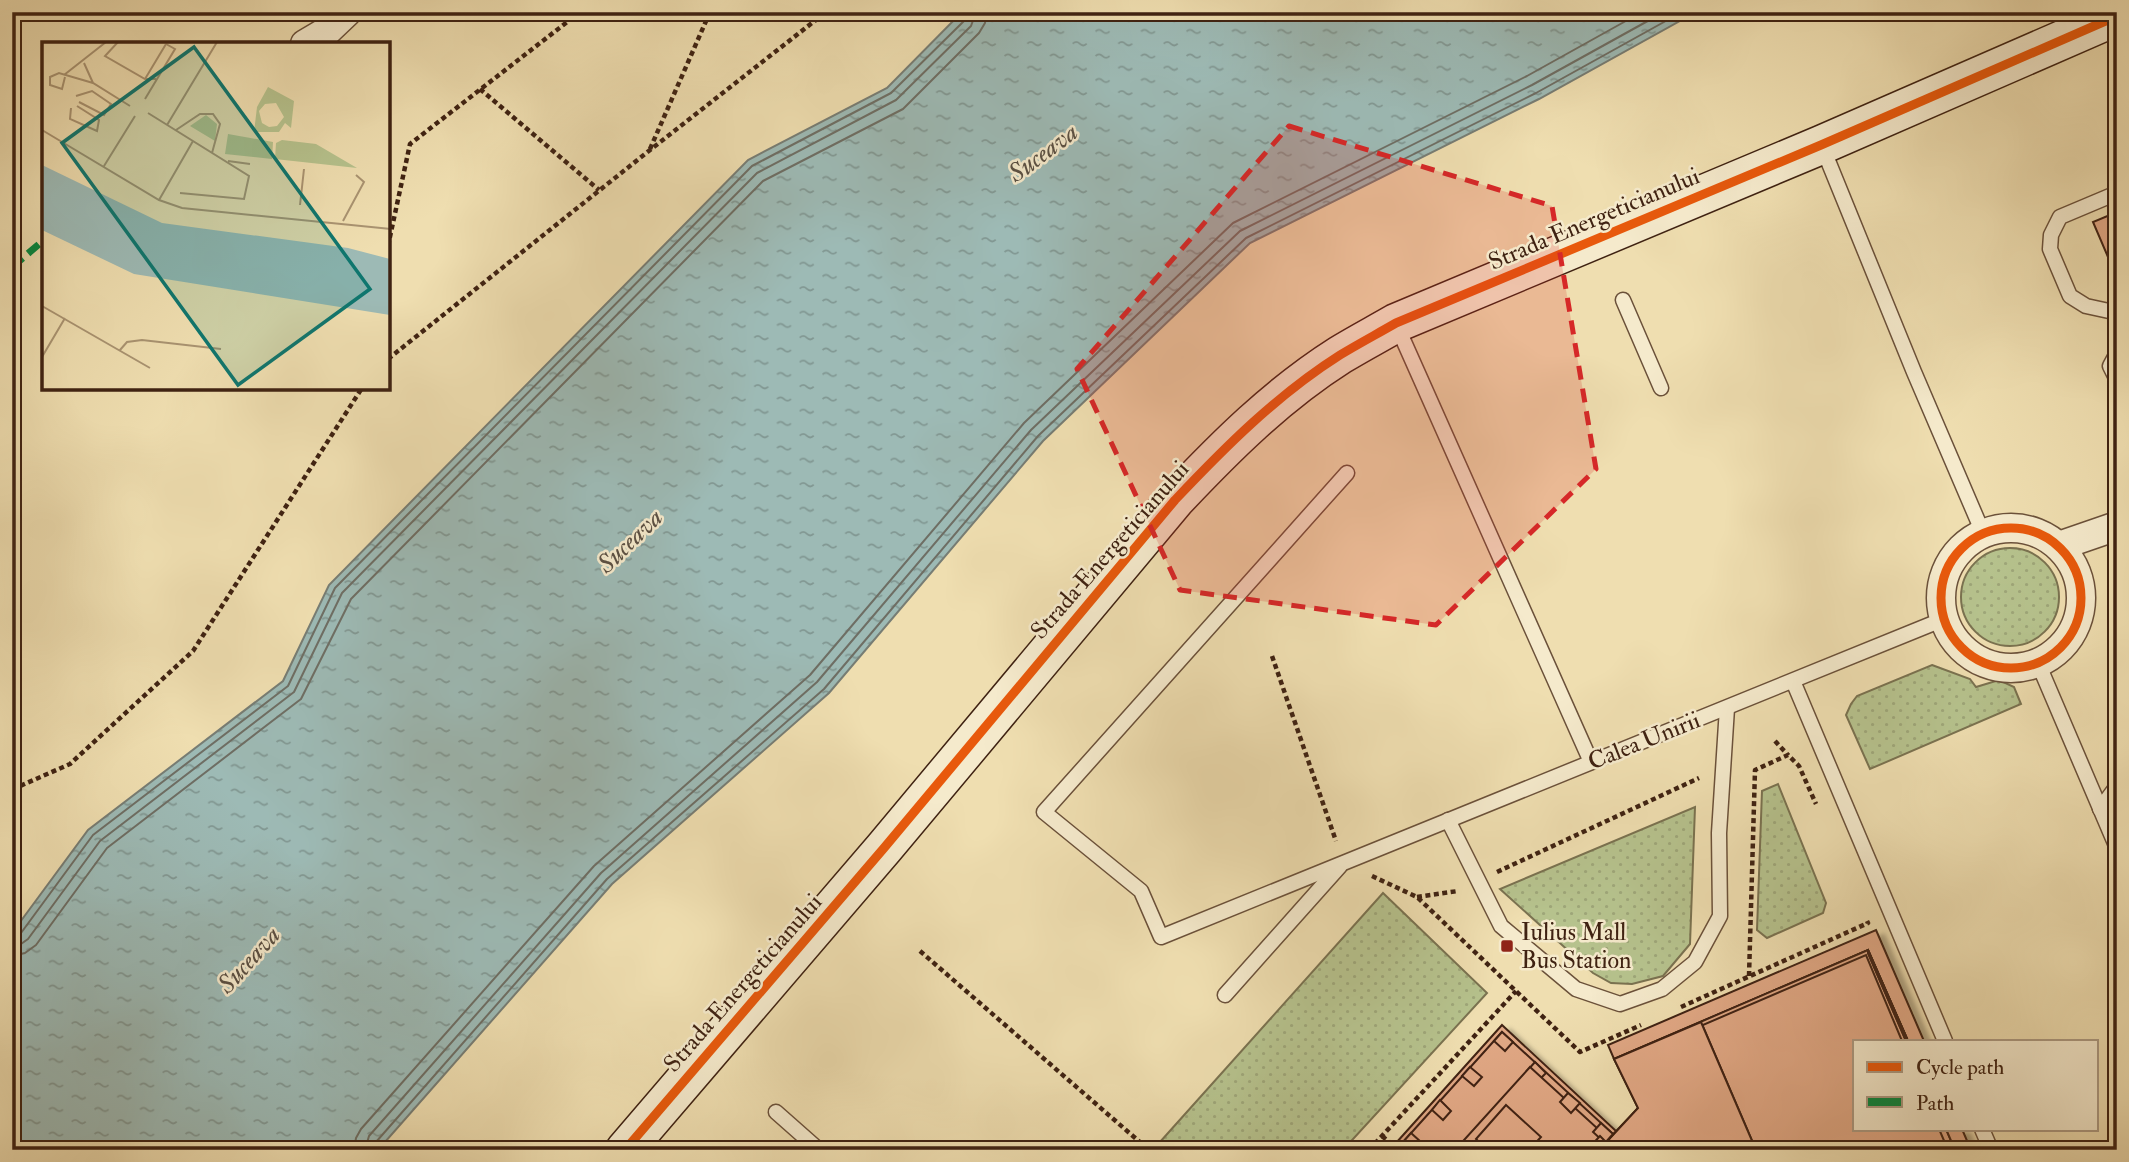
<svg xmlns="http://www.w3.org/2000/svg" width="2129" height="1162" viewBox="0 0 2129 1162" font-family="'IM FELL Double Pica',serif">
<defs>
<pattern id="grass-dots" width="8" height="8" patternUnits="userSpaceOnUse" patternTransform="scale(1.75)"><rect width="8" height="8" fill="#b6c28d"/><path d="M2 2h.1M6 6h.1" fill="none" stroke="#9ea679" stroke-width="1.8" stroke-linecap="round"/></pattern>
<pattern id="water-ripples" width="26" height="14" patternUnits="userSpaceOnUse" patternTransform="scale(1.75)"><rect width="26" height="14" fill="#9dbab5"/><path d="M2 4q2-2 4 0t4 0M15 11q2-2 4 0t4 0" fill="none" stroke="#819792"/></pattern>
<filter id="shadow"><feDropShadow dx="8" dy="4.5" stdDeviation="2" flood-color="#0004"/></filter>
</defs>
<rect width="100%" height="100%" fill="#efdeb0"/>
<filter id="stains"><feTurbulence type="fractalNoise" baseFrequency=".00286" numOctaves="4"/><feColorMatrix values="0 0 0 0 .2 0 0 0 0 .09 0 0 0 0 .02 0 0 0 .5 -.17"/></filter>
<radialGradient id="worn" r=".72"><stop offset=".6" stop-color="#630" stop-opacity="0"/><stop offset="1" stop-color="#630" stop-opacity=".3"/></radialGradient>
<!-- grass -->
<g fill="url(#grass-dots)" stroke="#7a7250" stroke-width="2">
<circle cx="2010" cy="597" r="49"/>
<polygon points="1932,665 1970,679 1976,687 1999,680 2014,687 2021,704 1870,769 1846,715 1851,704 1857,696"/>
<polygon points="1778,784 1826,903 1823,913 1767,938 1757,930 1762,791"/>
<polygon points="1695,807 1690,944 1663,976 1632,984 1611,983 1593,973 1500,889"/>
<polygon points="1383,893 1487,993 1343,1150 1170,1150 1160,1142"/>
</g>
<!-- water -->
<polygon fill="url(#water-ripples)" stroke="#777d74" stroke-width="2" points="962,12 1696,12 1539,99 1250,243 1043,441 829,693 612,884 378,1150 12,1150 12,933 88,830 283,681 329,585 748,160 887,88"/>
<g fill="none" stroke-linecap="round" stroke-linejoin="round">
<!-- shore -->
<g stroke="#6e6e64" stroke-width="2">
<polyline points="12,936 21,933 93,835 288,686 335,588 752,166 891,93 965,20 967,12"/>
<polyline points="12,945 21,944 28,939 100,841 294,692 342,593 757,173 896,100 971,26 976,12"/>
<polyline points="12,956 25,953 36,945 107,848 301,699 351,599 763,181 903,109 979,33 985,23 986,12"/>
<polyline points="354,1150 356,1138 361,1129 594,866 810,675 1024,423 1233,223 1527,76 1642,12"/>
<polyline points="365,1150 369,1136 601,873 817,682 1031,430 1240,231 1532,85 1664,12"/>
<polyline points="374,1150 376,1142 607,879 824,689 1038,436 1246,238 1536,93 1682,12"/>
</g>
</g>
<!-- building -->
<g fill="#e1a885" stroke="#3f2212" stroke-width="2" filter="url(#shadow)">
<polygon points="2117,212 2117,278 2093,222"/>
<polygon points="1876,930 1924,1041 1908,1041 1868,950 1614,1059 1608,1045"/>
<polygon points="1868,950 1868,953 1906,1041 1854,1041 1854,1129 1943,1129 1952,1150 1756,1150 1701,1022"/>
<polygon points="1868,950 1908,1041 1902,1041 1866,955 1619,1061 1642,1109 1608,1146 1605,1143 1638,1108 1614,1059"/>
<polygon points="1868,950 1908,1041 1906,1041 1868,953"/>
<polygon points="1868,950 1908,1041 1906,1041 1868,953"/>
<polygon points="1701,1022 1756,1150 1599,1150 1638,1108 1614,1059"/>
<polygon points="1502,1025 1616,1131 1606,1142 1504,1047 1416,1143 1424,1150 1404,1150 1396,1143"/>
<polygon points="1502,1032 1613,1134 1599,1150 1411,1150 1403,1142"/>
<polygon points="1502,1032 1513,1042 1505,1051 1494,1041"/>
<polygon points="1535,1062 1546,1073 1538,1081 1527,1071"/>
<polygon points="1470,1067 1482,1077 1474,1086 1462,1076"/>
<polygon points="1530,1067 1609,1139 1599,1150 1455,1150"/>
<polygon points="1568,1093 1580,1103 1571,1113 1560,1102"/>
<polygon points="1440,1100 1451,1111 1443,1120 1432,1110"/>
<polygon points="1506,1105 1541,1137 1529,1150 1487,1150 1476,1139"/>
<polygon points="1601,1123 1613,1134 1605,1143 1593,1132"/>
<polygon points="1939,1129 1946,1129 1955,1150 1948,1150"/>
<polygon points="1946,1129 1962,1129 1971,1150 1955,1150"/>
<polygon points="1411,1133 1422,1143 1417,1150 1411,1150 1403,1142"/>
<polygon points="1600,1136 1606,1142 1599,1150 1587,1150"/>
</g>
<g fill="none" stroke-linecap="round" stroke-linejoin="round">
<defs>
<g id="lane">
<polyline points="1822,146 1914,372 1983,533"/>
<polyline points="2117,193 2060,217 2051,235 2050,249 2070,296 2086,306 2109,311 2117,307"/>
<polyline points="1623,300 1661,388"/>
<polyline points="1397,326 1591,762"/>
<polyline points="2117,353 2110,366 2117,380"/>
<polyline points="1347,473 1044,812 1141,891 1161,937 1944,619"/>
<polyline points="2038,663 2117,848"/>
<polyline points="1793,681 1945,1041"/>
<polyline points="2100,809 2117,786"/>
<polyline points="1448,820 1501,926 1576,989 1620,1004 1662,989 1695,962 1720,916 1719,833 1727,708"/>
<polyline points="1225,995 1340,866"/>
<polyline points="776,1112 819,1150"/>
<polyline points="1982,1129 1991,1150"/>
</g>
<g id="street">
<polyline points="305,44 327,31 347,12"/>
<circle cx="2011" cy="598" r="70"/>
<polyline points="2059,546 2117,526"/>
</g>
<path id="secondary" d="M625 1150 884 848 1175 500C1225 447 1277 395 1340 355 1358 344 1377 334 1396 323L1821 145 2117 16"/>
</defs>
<!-- lane casing -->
<use href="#lane" stroke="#6b513a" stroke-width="17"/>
<!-- street casing -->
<use href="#street" stroke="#6b513a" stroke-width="31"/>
<!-- secondary casing -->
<use href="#secondary" stroke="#3f2212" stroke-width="41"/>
<!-- path -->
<g stroke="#3f2212" stroke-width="4.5" stroke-dasharray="5 3.5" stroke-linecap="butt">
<polyline points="818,19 889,16 892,12"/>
<polyline points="480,89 599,190"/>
<polyline points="650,149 710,12"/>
<polyline points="388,246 410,144 580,12"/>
<polyline points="388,359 650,150 826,12"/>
<polyline points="1272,656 1336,841"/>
<polyline points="1775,741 1788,755"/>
<polyline points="12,787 20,786 70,764 193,651 362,388"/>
<polyline points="12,839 20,786"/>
<polyline points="1497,872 1699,778"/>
<polyline points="1372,876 1417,897 1580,1052 1641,1025"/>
<polyline points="1417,897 1458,891"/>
<polyline points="920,951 1149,1150"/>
<polyline points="1749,976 1755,770 1788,755 1799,766 1816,804"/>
<polyline points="1681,1007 1868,923 1867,921"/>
<polyline points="1382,1136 1399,1150"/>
<polyline points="1369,1150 1516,991"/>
</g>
<!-- lane -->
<use href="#lane" stroke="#f5eacc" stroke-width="14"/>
<!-- street -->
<use href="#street" stroke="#f5eacc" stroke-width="28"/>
<!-- secondary -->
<use href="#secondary" stroke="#f5eacc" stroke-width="38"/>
<!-- quiet -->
<polyline stroke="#00873e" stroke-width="7" stroke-dasharray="14 7" stroke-linecap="butt" points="12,267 44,240"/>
<defs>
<g id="cycleway">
<circle cx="2011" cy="598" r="70"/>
<path d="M625 1150 884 848 1175 500C1225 447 1277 395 1340 355 1358 344 1377 334 1396 323L1821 145 2117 16"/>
</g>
</defs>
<!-- cycleway casing -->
<use href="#cycleway" stroke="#f5eacc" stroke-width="13"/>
<!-- cycleway -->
<use href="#cycleway" stroke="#e8590c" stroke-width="9"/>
</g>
<!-- marked area -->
<path fill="#d62828" fill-opacity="0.2" stroke="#d62828" stroke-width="5" stroke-dasharray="14 9" stroke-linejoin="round" d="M1289 126 1552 206 1596 469 1436 625 1180 590 1077 369Z"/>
<!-- markers -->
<rect fill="#8f2418" stroke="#f5eacc" stroke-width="2.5" x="1500" y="939" width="14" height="14" rx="3.5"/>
<g text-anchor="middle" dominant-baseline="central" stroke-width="5" stroke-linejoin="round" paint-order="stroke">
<!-- street labels -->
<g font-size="24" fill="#3f2212" stroke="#f5eacc">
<text transform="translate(1594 219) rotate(-23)">Strada Energeticianului</text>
<text transform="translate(1110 550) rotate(-49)">Strada Energeticianului</text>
<text transform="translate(1644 741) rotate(-22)">Calea Unirii</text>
<text transform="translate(743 983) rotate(-49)">Strada Energeticianului</text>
</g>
<!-- poi labels -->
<g font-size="24" fill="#3f2212" stroke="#f5eacc" text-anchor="start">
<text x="1521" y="932">Iulius Mall<tspan x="1521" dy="28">Bus Station</tspan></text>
</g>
<!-- water labels -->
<g font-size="26" font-style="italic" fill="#5b5043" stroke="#f5eacc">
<text transform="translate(1043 153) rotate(-37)">Suceava</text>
<text transform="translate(630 541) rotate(-44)">Suceava</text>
<text transform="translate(249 960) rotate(-48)">Suceava</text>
</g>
</g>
<!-- overview -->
<g transform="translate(42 42)">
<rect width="348" height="348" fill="#efdeb0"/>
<path d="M226 45 252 59 249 86 243 81 237 90H212L215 65ZM234 61 242 75 235 84 227 85 220 81 217 69 223 62ZM164 73 175 82 173 99 148 84ZM186 92 231 100 230 117 183 112ZM240 98 274 102 315 126 233 117 234 101Z" fill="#b6c28d" fill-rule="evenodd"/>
<path d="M0 123 120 181 306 206 348 217V273L92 232 0 188Z" fill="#9dbab5"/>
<path fill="none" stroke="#a99371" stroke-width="2" d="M76 0 63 14 103 37H114M42 21 51 41M22 33 64 0M23 35 20 47 8 43V35L17 31 51 41 88 64M103 37 124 2M34 54 50 49 69 62 62 73 37 60M103 57 133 7 124 2M29 66 28 77 55 89 57 78 35 64M106 71 207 134 202 157 138 151M125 83 175 0M0 88 117 158 140 166 349 187M134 88 158 72H171L178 82 170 111M186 119 208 122M62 124 93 74M117 158 151 99M258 163 262 127M301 179 322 140 314 133M0 264 108 326M78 308 85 300 100 298 179 307M0 315 23 276"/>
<path fill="#0f766e" fill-opacity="0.15" stroke="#0f766e" stroke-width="3.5" d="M152 5 328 247 196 343 20 101Z"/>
<rect width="348" height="348" fill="none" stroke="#3f2212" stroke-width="3.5"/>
</g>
<!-- margin -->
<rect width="2129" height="1162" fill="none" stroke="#efdeb0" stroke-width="42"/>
<rect x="14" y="14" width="2101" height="1134" fill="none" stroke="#3f2212" stroke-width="3.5"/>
<rect x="21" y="21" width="2087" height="1120" fill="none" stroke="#3f2212" stroke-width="2"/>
<!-- legend -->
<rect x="1853" y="1040" width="245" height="91" fill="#f5eacc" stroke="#ac9a82" stroke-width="2"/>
<rect x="1867" y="1062" width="35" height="10" fill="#e8590c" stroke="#ac9a82" stroke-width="2"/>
<text x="1916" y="1074" font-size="21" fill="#3f2212">Cycle path</text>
<rect x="1867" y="1097" width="35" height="10" fill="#00873e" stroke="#ac9a82" stroke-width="2"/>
<text x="1916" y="1110" font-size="21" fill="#3f2212">Path</text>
<rect width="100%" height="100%" filter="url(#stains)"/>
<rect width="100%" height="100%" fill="url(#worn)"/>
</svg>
